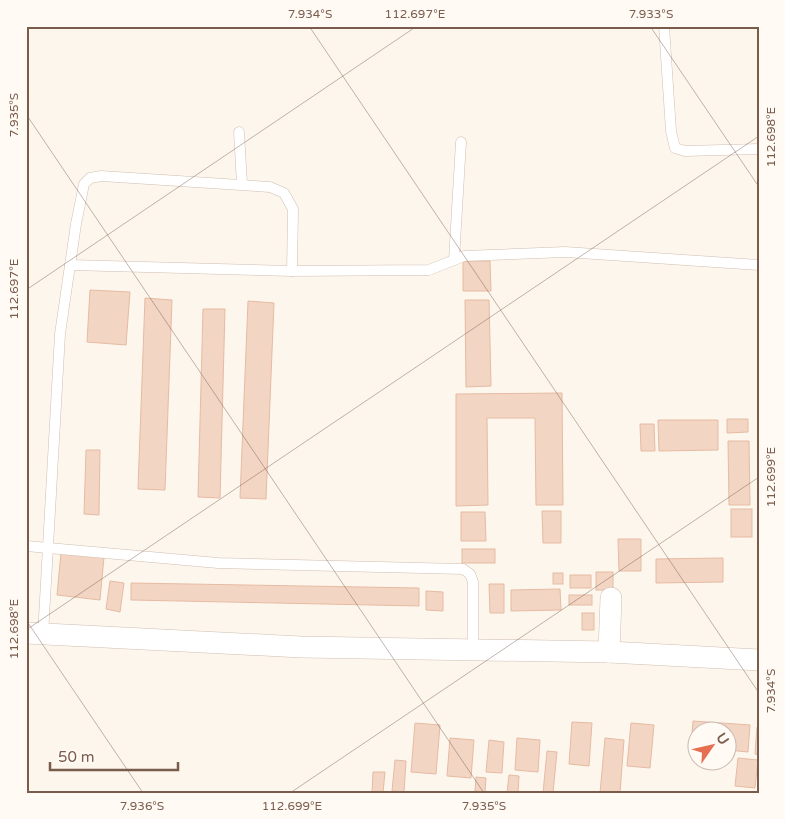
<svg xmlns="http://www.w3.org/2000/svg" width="785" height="819" viewBox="0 0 785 819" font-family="'Varela Round',sans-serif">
<rect width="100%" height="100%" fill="#fdf6ec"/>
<!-- building -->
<g fill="#f3d5c3" stroke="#e6bba3">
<polygon points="463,261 490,261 491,291 463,291"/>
<polygon points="90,290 130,292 126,345 87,342"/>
<polygon points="145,298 172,300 165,490 138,489"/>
<polygon points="465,300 489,300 491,386 466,387"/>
<polygon points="248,301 274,303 266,499 240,498"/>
<polygon points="203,309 225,309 220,498 198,497"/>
<polygon points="562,393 563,505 536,505 535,418 487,418 488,505 456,506 456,394"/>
<polygon points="727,419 748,419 748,432 727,433"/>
<polygon points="658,420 718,420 718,450 659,451"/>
<polygon points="640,424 654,424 655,451 641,451"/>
<polygon points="728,441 749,441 750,505 729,505"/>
<polygon points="86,450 100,450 99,515 84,514"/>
<rect x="731" y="509" width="21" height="28"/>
<polygon points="542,511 561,511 561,543 543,543"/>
<polygon points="461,512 485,512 486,541 461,541"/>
<polygon points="618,539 641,539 641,571 619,571"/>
<rect x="462" y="549" width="33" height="14"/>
<polygon points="61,553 104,557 100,600 57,595"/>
<polygon points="723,558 723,582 656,583 656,559"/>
<rect x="596" y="572" width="17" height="18"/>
<rect x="553" y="573" width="10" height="11"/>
<rect x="570" y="575" width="21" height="13"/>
<polygon points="110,581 124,583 120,612 106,609"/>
<polygon points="131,583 419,588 419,606 131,600"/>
<polygon points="489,584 504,584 504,613 490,613"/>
<polygon points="560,589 561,610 511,611 511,590"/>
<polygon points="426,591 443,592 443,611 426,610"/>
<rect x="569" y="595" width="23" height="10"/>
<rect x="582" y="613" width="12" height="17"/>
<polygon points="693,721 750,725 748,752 728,750 728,732 698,732 698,747 691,747"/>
<polygon points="572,722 592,723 589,766 569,764"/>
<polygon points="415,723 440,725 436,774 411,772"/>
<polygon points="631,723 654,725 650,768 627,766"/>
<polygon points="757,727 759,727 759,755 755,754"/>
<polygon points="450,738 474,740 471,778 447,776"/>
<polygon points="517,738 540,740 538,772 515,770"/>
<polygon points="605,738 624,740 620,793 600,793"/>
<polygon points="489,740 504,742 502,773 486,772"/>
<polygon points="547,751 557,752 553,793 543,793"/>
<polygon points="738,758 758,760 755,788 735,786"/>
<polygon points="395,760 406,761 404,792 392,791"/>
<polygon points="373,772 385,772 383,793 372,793"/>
<polygon points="509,775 519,776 518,793 507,793"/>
<polygon points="476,777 486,778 485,792 475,791"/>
</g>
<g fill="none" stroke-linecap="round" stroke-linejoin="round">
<defs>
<g id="lane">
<polyline points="664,26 671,131 675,148 685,151 759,149"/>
<polyline points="239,132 242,184"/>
<polyline points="454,260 461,142"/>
<polyline points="70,265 292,271 429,270 464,256 565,252 759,265"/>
<polyline points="26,546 218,563 463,569 470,574 473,582 473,650"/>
<polyline points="43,635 60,334 76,224 84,184 90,178 101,176 270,187 284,193 293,209 292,271"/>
</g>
<g id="street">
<polyline points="26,633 301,647 609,652 759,660"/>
<polyline points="609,652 611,598"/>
</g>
</defs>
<!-- lane casing -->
<use href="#lane" stroke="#d1beb0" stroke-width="11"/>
<!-- street casing -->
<use href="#street" stroke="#d1beb0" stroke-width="22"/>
<!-- lane -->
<use href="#lane" stroke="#fff" stroke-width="10"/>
<!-- street -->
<use href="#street" stroke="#fff" stroke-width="21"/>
</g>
<!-- ticks -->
<path fill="none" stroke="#7a5c4d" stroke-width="1" stroke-opacity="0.45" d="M309 26 759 693M650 26 759 187M26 114 484 793M26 290 417 26M26 620 143 793M26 630 759 136M290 793 759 477"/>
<!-- border -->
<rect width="785" height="819" fill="none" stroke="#fffaf3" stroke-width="55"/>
<!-- north arrow -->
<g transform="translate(712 746) rotate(56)"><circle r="24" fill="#fffaf3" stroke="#cabbb1"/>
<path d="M0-4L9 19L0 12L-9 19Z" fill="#e76f51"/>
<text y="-8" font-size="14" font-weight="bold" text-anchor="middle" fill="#7a5c4d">U</text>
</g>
<!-- scale -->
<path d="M50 762v8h128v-8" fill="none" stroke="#7a5c4d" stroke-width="2.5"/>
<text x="58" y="762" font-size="15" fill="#7a5c4d" stroke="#fffaf3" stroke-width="4" paint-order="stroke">50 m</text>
<rect x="28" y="28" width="730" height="764" fill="none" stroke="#7a5c4d" stroke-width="2"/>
<g font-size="12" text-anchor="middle" fill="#7a5c4d">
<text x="310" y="18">7.934°S</text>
<text x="415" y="18">112.697°E</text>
<text x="651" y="18">7.933°S</text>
<text transform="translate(14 115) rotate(-90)" y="4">7.935°S</text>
<text transform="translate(771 137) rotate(-90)" y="4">112.698°E</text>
<text transform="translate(14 289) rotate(-90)" y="4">112.697°E</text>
<text transform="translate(771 477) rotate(-90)" y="4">112.699°E</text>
<text transform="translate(14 629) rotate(-90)" y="4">112.698°E</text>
<text transform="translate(771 691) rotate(-90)" y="4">7.934°S</text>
<text x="142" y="810">7.936°S</text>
<text x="292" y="810">112.699°E</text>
<text x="484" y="810">7.935°S</text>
</g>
</svg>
